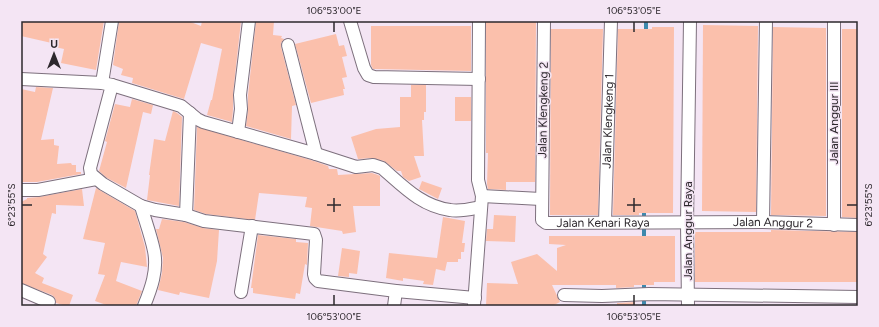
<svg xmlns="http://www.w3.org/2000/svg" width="879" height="327" viewBox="0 0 879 327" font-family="Figtree,sans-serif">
<rect width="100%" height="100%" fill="#f4e5f4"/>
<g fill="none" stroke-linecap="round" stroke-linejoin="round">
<!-- stream -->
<g stroke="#3d89ad" stroke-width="4">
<polyline points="646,34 646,21"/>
<polyline points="644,208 644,240"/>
<polyline points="644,306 644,280"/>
</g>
</g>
<!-- building -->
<g fill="#fbc0ac">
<polygon points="21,21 104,21 96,70 61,63 64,49 55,47 56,44 21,36"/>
<polygon points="119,21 188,21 201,26 202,21 241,21 233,94 233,109 232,122 207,115 211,100 212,100 222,49 201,43 184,99 132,83 133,78 121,75 123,69 113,65"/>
<polygon points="256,21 274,21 273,35 282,36 281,38 284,39 281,43 281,47 296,105 292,106 291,139 246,126 248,110 248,95"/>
<polygon points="486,21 536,21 535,182 506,182 506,190 488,189 487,184 488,153 486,153"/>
<polygon points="703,25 758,26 756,212 702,211"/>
<polygon points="371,26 471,26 471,71 373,69 371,65"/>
<polygon points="652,27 674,27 673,213 639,213 639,215 613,215 618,29 652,29"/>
<polygon points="773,27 826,28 826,216 771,215"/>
<polygon points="551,29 603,29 598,215 550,215"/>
<polygon points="842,29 858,29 858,218 842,217"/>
<polygon points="336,34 339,46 344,45 347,56 342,57 347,77 342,78 345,89 343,89 344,95 311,103 295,44"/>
<polygon points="411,85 426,85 426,112 424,112 424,120 422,120 424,156 414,156 421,177 409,181 403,177 401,171 397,171 384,161 372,158 358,159 351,137 376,129 400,127 400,97 411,97"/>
<polygon points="36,87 53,88 41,140 54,139 54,145 59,146 57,164 71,163 72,165 76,165 76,172 81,172 81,174 37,182 21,182 21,89 35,92"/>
<rect x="455" y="97" width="16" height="24"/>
<polygon points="132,99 153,105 151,114 143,112 126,188 107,178 99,171 107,142 105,141 115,104 130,107"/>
<polygon points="173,111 177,113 182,117 179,206 147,200 150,175 149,175 154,139 165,141"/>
<polygon points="197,127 314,161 328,166 329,169 337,169 338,175 372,173 378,175 380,176 380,206 353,206 356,232 343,234 342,231 310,226 312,208 305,207 307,197 259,193 255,220 206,214 194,210"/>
<polygon points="422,181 442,188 438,199 419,189"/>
<polygon points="96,188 135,211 145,247 147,267 121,262 116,281 142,291 136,306 109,306 95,301 105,275 98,274 105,243 83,239"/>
<polygon points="82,189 84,206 56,205 56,214 52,213 43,254 47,257 35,273 44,278 42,283 73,295 69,306 66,306 56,303 55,298 52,295 21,283 21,202 27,199 27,198 39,197"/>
<polygon points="494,215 516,216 515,242 486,241 487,229 493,229"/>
<polygon points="443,217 465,221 462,243 465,243 464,252 461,252 461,259 458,259 458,262 447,262 445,271 436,269 433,285 423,284 424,281 403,278 403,281 386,278 389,253 437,258"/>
<polygon points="162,219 184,222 203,228 219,230 217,261 209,298 189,294 180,292 179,295 158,290 162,273 163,258 156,229 159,229"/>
<polygon points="771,230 858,232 858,282 695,282 695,232 771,232"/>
<polygon points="258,235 296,239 296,242 308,243 307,265 305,264 300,294 296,293 295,299 253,293 253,288 251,288"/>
<polygon points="549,236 675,236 675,282 654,282 654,285 634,285 634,287 616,288 616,285 552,285 560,302 552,306 486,306 487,283 518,284 511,262 537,254 557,271 557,248 566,245 549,244"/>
<polygon points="342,248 360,251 357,274 349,273 349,277 338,276"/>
<polygon points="635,302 635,306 617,306 617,303"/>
</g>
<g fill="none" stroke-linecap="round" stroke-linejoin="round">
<defs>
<g id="street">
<polyline points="350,21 364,68 368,75 374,77 479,79"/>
<path id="s1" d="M544 21 542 220 546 223 763 222 858 225"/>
<polyline points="834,21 834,225"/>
<polyline points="288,45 316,154"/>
<path d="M21 79 102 83 112 85 181 106 197 119 203 122 316 154 350 165 356 167 373 165 382 168C403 186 421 206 450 210 460 212 471 209 481 207"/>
<polyline points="102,83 112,21"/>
<polyline points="112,85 90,168 91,174 103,184 141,206 155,210 186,215 204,221 314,234 316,240 314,274 315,278 318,281 396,291 475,298"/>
<polyline points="238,132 241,109 240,95 249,21"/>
<polyline points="21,190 38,190 96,179"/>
<polyline points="482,196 541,199"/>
<path d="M141 206C145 220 151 236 154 251 158 270 151 289 144 306"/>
<polyline points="186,215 190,113"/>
<path id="s2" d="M605 222 611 21"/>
<polyline points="763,222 766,21"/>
<polyline points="21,290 49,302"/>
<polyline points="241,292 252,226"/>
<polyline points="564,295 602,296 649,294 858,297"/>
<polyline points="474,305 482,196 478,180 479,21"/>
<polyline points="394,306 396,291"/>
<polyline points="688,306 687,223 690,21"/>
</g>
</defs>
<!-- street casing -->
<use href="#street" stroke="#7d707d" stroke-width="14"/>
<!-- street -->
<use href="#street" stroke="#fff" stroke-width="12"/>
</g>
<!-- ticks -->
<path fill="none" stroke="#2d282d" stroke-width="1.5" d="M334 22V32M634 22V32M334 198V212M634 198V212M22 205H32M327 205H341M627 205H641M847 205H857M334 295V305M634 295V305"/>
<g text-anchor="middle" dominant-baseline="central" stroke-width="3" stroke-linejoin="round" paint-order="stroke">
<!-- street labels -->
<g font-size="12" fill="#2d282d" stroke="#f4e5f4">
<text transform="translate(543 110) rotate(-89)">Jalan Klengkeng 2</text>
<text stroke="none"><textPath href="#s2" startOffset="101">Jalan Klengkeng 1</textPath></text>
<text transform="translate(834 123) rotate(-90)">Jalan Anggur III</text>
<text stroke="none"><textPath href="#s1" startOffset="261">Jalan Kenari Raya</textPath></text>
<text stroke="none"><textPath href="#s1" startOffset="431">Jalan Anggur 2</textPath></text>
<text transform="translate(688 231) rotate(-90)">Jalan Anggur Raya</text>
</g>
</g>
<!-- border -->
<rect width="879" height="327" fill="none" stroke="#f4e5f4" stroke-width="44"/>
<!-- north arrow -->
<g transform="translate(54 54)" stroke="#f4e5f4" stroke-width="3" paint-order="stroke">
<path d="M0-3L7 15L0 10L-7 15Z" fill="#2d282d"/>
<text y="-6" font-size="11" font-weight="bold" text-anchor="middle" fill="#2d282d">U</text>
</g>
<rect x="22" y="22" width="835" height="283" fill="none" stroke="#2d282d" stroke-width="1.5"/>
<g font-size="10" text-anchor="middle" fill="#2d282d">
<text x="334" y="14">106°53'00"E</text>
<text x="634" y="14">106°53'05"E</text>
<text transform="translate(11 205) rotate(-90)" y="4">6°23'55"S</text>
<text transform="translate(868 205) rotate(-90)" y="4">6°23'55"S</text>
<text x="334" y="320">106°53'00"E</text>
<text x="634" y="320">106°53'05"E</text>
</g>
</svg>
